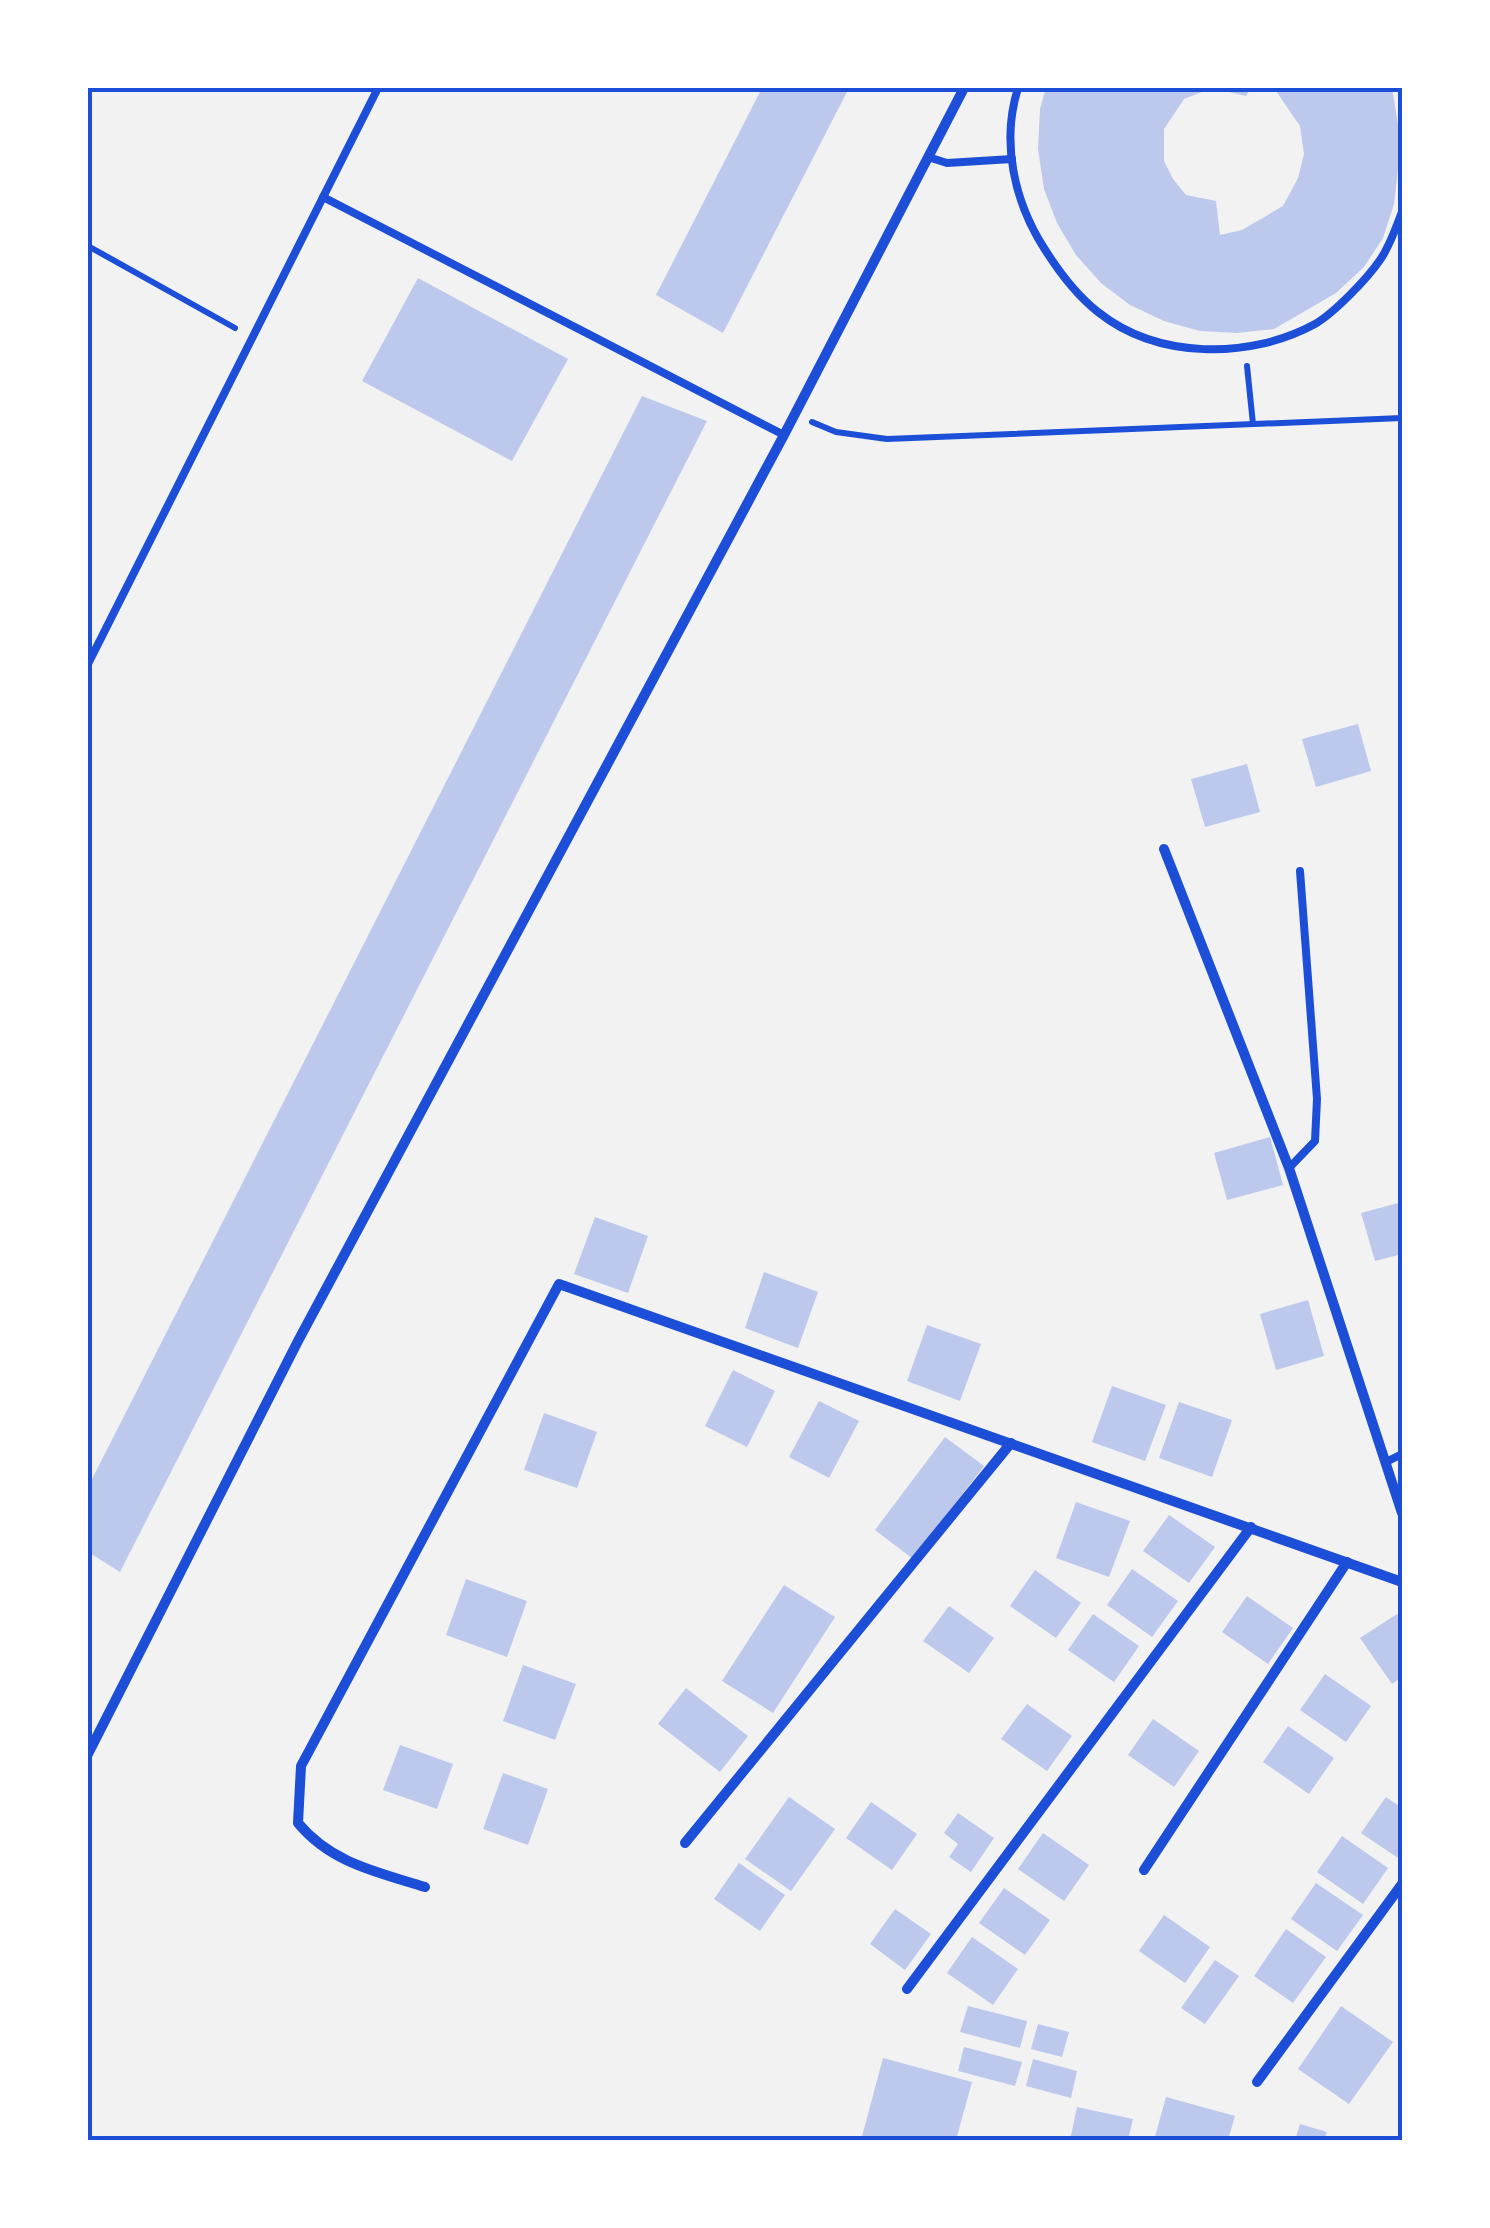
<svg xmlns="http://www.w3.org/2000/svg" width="1490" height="2228" viewBox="0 0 1490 2228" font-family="Literata,serif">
<rect width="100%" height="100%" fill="#f2f2f2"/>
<!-- building -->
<g fill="#bdc9ec">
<polygon points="762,88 849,88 723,333 656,295"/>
<polygon points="1046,88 1251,88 1246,96 1212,88 1184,99 1164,129 1164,161 1173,179 1186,195 1216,201 1220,235 1242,230 1283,206 1298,178 1304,154 1300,126 1274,88 1392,88 1401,143 1394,204 1383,238 1364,267 1336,293 1274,329 1237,333 1200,331 1164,321 1130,305 1101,283 1076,255 1057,223 1044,189 1038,149 1040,109"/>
<polygon points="418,278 568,359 512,461 362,381"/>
<polygon points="642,396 707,421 120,1572 88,1552 88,1487"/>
<polygon points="1358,724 1371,771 1316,787 1302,739"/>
<polygon points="1247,764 1260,812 1205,827 1191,779"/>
<polygon points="1270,1137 1283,1185 1227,1200 1214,1153"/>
<polygon points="1402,1202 1402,1254 1375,1261 1361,1213"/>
<polygon points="595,1217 648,1236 628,1293 574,1274"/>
<polygon points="764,1272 818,1292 798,1348 745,1328"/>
<polygon points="1308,1300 1324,1356 1276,1370 1260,1314"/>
<polygon points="927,1325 981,1344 960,1401 907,1381"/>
<polygon points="733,1370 775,1391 747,1447 705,1426"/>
<polygon points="1112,1386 1166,1405 1145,1461 1092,1442"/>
<polygon points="819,1401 859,1421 829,1478 789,1457"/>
<polygon points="1179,1402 1232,1420 1212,1477 1159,1458"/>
<polygon points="544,1413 597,1432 577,1488 524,1470"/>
<polygon points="945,1437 984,1466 913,1559 875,1530"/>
<polygon points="1076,1502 1130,1521 1109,1577 1056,1558"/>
<polygon points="1169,1515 1215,1547 1189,1583 1143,1551"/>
<polygon points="1132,1569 1178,1601 1152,1637 1107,1605"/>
<polygon points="1035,1570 1081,1603 1056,1638 1010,1606"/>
<polygon points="466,1579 527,1601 507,1657 446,1635"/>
<polygon points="784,1585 835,1617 773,1713 722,1681"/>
<polygon points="1247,1596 1293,1628 1268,1664 1222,1632"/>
<polygon points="949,1606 994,1638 969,1673 923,1641"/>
<polygon points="1093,1614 1139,1646 1114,1682 1068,1650"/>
<polygon points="1397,1614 1402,1621 1402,1677 1392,1684 1360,1638"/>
<polygon points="523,1665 576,1684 555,1740 503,1721"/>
<polygon points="1325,1674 1371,1706 1346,1742 1300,1710"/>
<polygon points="686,1688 748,1736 720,1772 658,1724"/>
<polygon points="1027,1704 1072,1736 1047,1771 1001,1739"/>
<polygon points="1153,1719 1199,1751 1174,1787 1128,1755"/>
<polygon points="1288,1726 1334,1758 1309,1794 1263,1762"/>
<polygon points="400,1745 453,1764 437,1809 383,1790"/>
<polygon points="503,1773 548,1789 528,1845 483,1829"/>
<polygon points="789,1797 835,1829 791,1891 745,1859"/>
<polygon points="1386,1797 1402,1808 1402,1851 1398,1858 1361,1833"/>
<polygon points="871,1802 917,1834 892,1870 846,1838"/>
<polygon points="958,1813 994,1838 971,1872 949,1857 958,1844 944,1833"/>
<polygon points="1043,1833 1089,1865 1064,1901 1018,1869"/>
<polygon points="1342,1836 1388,1868 1363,1904 1317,1872"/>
<polygon points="739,1863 785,1895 760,1931 714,1899"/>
<polygon points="1316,1883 1363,1915 1337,1951 1291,1919"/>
<polygon points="1004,1888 1050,1920 1025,1955 979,1923"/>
<polygon points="895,1909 931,1934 905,1970 870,1944"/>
<polygon points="1164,1915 1210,1947 1185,1983 1139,1951"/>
<polygon points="1286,1929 1326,1957 1293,2003 1254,1976"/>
<polygon points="972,1937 1018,1969 993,2005 947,1973"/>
<polygon points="1215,1960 1239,1976 1205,2024 1181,2008"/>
<polygon points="968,2006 1027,2021 1020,2048 960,2032"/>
<polygon points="1341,2006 1393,2042 1349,2104 1298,2069"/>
<polygon points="1038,2024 1069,2032 1062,2057 1031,2049"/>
<polygon points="964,2047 1022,2062 1015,2086 958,2071"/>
<polygon points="883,2058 972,2082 956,2140 861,2140"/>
<polygon points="1033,2059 1077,2071 1071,2098 1026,2086"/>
<polygon points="1166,2097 1235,2116 1228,2140 1154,2140"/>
<polygon points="1077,2107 1133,2119 1128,2140 1070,2140"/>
<polygon points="1300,2124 1327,2132 1324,2140 1295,2140"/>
</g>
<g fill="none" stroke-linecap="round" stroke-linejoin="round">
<!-- path -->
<g stroke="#1d4ed8" stroke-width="6">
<polyline points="88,246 235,328"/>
<polyline points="1247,366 1253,424"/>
<polyline points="812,422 836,432 887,439 1402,418"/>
</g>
<!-- service -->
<g stroke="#1d4ed8" stroke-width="8">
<path d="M1018 88C1001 142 1014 201 1044 248 1059 272 1075 294 1098 312 1157 359 1249 360 1315 324 1334 313 1367 279 1380 260 1390 246 1396 227 1402 212"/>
<polyline points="928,157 947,163 1012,159"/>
<polyline points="323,197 784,435"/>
<polyline points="88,664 378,88"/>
<polyline points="1289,1168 1315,1141 1317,1099 1300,871"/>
<polyline points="1388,1461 1402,1454"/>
</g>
<!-- minor -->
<g stroke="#1d4ed8" stroke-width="10">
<polyline points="1164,849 1289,1168 1402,1513"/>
<polyline points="88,1754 298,1341 784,435 964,88"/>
<polyline points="685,1843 1011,1443"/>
<polyline points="1144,1870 1347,1562"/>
<path d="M425 1887C377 1872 331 1863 298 1823L301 1766 559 1284 1402 1582"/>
<polyline points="907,1989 1251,1527"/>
<polyline points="1257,2082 1402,1884"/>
</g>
</g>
<!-- border -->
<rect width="1490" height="2228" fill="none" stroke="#ffffff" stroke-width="180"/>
<rect x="90" y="90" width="1310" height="2048" fill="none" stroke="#1d4ed8" stroke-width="4"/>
</svg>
